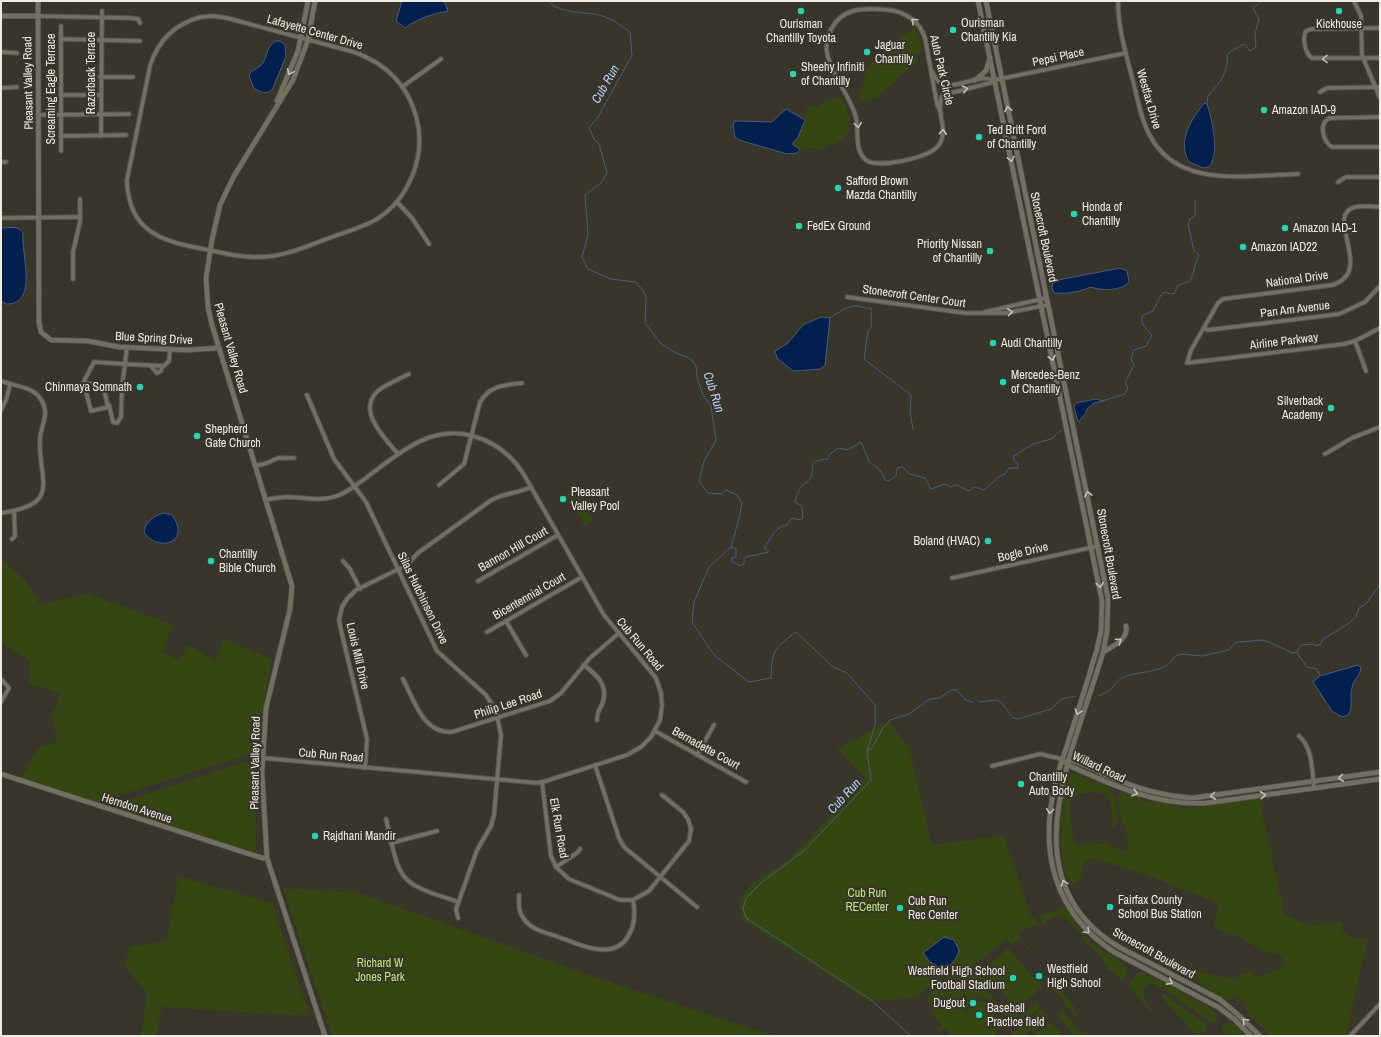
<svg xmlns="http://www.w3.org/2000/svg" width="1381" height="1037" viewBox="0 0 1381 1037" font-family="'Archivo Narrow',sans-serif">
<rect width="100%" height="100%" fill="#38352b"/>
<!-- green -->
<g fill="#364613">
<polygon points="911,29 915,29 920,41 922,53 916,54 917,64 916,65 914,64 880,94 881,97 860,102 858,98 861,93 859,89 862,89 866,71 864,70 886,48 888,49 902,35 910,32"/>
<path d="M839 96C848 107 855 125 845 138 842 141 837 142 834 145L828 144 821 150 810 148 800 149 793 145 805 120 807 107 817 106Z"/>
<polygon points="575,489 593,521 585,526 566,493"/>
<polygon points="1,559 25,580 40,604 89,594 173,625 162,652 179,660 188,645 216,661 223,638 272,660 259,726 256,752 95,803 22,778 37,748 57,742 52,714 60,694 29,683 30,661 1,643"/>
<path d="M888 721 909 747 932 845 1004 836 1032 918 1035 917 1039 925 1037 927 1035 925 1019 932 1020 924C1015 938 1025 943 1033 952V954L1018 939 1011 945 1006 939 980 961 977 962 974 966 988 982 983 986 1000 1006 1005 1001 1019 1017 1035 1004H1038L1041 1007C1035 1012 1028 1021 1021 1023 1007 1027 996 997 978 995L963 1011 965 1013 976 1003 982 1000 985 1002 1005 1025 995 1032 996 1036H952L945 1028 938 1032 936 1030 942 1025 938 1023 927 999C932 986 945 988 950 971L916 997 870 1002 742 919C740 909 738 902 744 893 756 877 778 870 792 856 818 831 841 803 865 777L837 749Z"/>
<polygon points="245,762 255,765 256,854 108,806"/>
<path d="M1074 773 1112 789 1118 817 1115 826 1111 827 1110 824 1113 823 1110 800H1108L1107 793 1101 794 1097 792 1080 794 1077 797 1071 798V803L1069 804 1074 843H1077L1078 846 1105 843 1126 852 1129 847 1126 844 1129 843 1124 823 1121 824C1123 813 1116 805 1119 794L1123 792 1138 797 1143 801 1178 805 1181 809 1230 802C1239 804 1250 799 1260 798L1262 800 1263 804 1260 805 1264 823 1267 822V827H1265L1270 849H1272L1273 853 1271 854 1274 872H1277L1278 877 1276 878 1280 896H1283V900L1281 901 1284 913H1286L1287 916 1314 926 1327 922V925L1342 922 1343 933H1346L1347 936 1361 940 1368 938 1346 1035 1271 1036 1246 1011 1242 1000 1237 995 1232 999 1225 1000 1187 975 1150 955 1151 954C1178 969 1208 974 1238 980 1241 973 1243 972 1252 972L1255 976C1263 976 1278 971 1284 966L1282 954 1264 952 1242 938 1214 928 1218 903 1147 875 1091 858 1085 862 1080 880 1073 884 1069 882C1058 866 1056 780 1074 773Z"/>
<polygon points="178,876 272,903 310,1016 162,1007 156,1036 141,1036 147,994 125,966 129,947 167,940"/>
<polygon points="283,888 359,893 621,986 775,1036 332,1036"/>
<polygon points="1064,907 1090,942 1124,964 1127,969 1128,968 1122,983 1119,982 1120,980 1112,970 1109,971 1106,968 1108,966 1089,944 1086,945 1084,943 1085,939 1065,916 1062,918 1059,915 1045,921 1046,924 1042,924 1039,916"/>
<polygon points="1008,948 1042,987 1017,1009 983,970"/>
<path d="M1140 972 1166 983 1211 1009 1216 1013 1217 1018 1219 1017 1218 1020 1213 1023 1159 986 1152 983 1146 986C1139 996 1147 1003 1153 1011V1014L1129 987 1136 974Z"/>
<polygon points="1051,979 1074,1006 1078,1016 1074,1016 1058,995 1045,983"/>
<path d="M1164 994 1205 1023 1207 1029C1203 1033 1198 1035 1193 1032L1162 997V995Z"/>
<polygon points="1042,1009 1049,1017 1038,1023 1041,1026 1033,1032 1030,1030 1024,1036 1009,1036"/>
<polygon points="1060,1010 1062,1010 1084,1036 1075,1036 1057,1015 1057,1013 1059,1014 1061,1011"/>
<polygon points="1049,1023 1052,1023 1063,1036 1033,1036"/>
<polygon points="1226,1023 1233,1023 1246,1036 1226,1036 1222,1028"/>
</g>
<!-- water -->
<g fill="#021f4d" stroke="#485c7a">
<path d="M402 1H444L448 11C432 14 419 18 405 28L396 21Z"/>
<path d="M276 41H280L285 45 286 56 273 88C267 96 260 92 253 87L249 75C252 69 260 68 263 63 268 54 266 47 276 41Z"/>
<path d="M1205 103 1207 104C1212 119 1220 154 1209 167L1203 168 1189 162C1177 142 1191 118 1205 103Z"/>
<polygon points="786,109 805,120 798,137 793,143 793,145 800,149 797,153 787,154 739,140 735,137 733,124 735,121 772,122"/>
<path d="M1 228C10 228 20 225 23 234 21 253 38 302 9 304 5 305 5 302 1 301Z"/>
<path d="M1120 268 1127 271 1129 282C1123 291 1100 291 1091 287 1079 292 1067 294 1054 293L1052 288 1053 281Z"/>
<polygon points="821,317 830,318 825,365 820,369 793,371 777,358 775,351 788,343 803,325"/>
<polygon points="1096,399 1103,401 1094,403 1087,409 1086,413 1078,422 1074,407 1076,403"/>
<path d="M164 513 172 515C192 543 157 553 144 532 145 522 155 515 164 513Z"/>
<path d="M1358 665 1361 668C1360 676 1353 680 1352 688 1349 697 1354 707 1348 715L1342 717 1332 711 1313 682 1320 676Z"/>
<path d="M944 937 954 940 959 950C957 959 951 966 943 969L930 962 923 953Z"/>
</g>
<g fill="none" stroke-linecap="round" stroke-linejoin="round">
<!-- stream -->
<g stroke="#485c7a" stroke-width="1">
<path d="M548 1C561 15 586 11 603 16 613 20 621 25 630 32L632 55 598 117 589 128 594 139 599 144 607 173 601 183 585 195 588 235 582 257 588 269 611 279 635 282 641 288 646 296 645 323 661 344 676 353 691 359 696 366 697 377 703 395 711 406 716 440 704 461 699 481 708 493 721 494 726 490 737 495 742 503 740 515 731 547 709 567 694 602 692 622 714 655 749 682 771 678C772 649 774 649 796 632L833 667 847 673 875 705V725L867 751 871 780 805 850 762 882 746 898 743 909 746 918 870 999 911 1036"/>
<path d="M1207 104 1208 96C1219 83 1229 73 1227 55L1231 51 1244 44 1250 51 1256 47 1255 33 1259 19 1253 8 1262 1"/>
<path d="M830 318C838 313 848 305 857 306 863 307 865 309 871 308 872 314 870 320 872 326L868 331 864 359 911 395 910 412 913 429"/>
<path d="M1102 401 1125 394 1128 388 1125 383 1134 365 1131 359 1134 350 1146 346 1152 335C1146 329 1141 326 1142 316L1153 311 1161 295 1165 292 1171 294 1175 293 1177 286 1190 281C1194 273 1195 264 1199 255L1194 251 1188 224 1190 219 1195 216V200"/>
<path d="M731 547 736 549V557L732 558 731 561 741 566 744 564V559L746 557 769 552 764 548C771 539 774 527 787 525L792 518 800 520 803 518 802 506 795 502C796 496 799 489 803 485 805 483 809 481 810 479 816 467 805 461 828 459L830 454 838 448 848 450 861 442 869 461 880 470 885 480 889 481 896 476 897 468 902 467 910 474 925 478 931 489 945 484 950 487 957 485 969 491 974 487 984 490 1000 476 1005 474 1009 468H1018V464L1013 458 1014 456 1033 444 1051 439 1061 430"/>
<polyline points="1297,652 1301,645 1313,644 1317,646 1321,644 1322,640 1348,624 1356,617 1359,608 1366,604 1380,584"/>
<polyline points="1297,653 1307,667 1317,669 1320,676"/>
<path d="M1099 696C1102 694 1107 692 1110 690 1115 686 1118 679 1124 677 1140 670 1166 674 1174 657L1181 654 1202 656 1229 650 1235 643 1240 642 1262 640 1269 642 1292 653 1297 652"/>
<polyline points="979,702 997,700 1002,703 1013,718 1018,719 1051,709 1062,699 1076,696"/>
<polyline points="867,751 872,748 883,728 890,720 909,714 930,699 939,698 952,690 957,690 966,700 973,702"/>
</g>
<defs>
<g id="street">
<path d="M1118 1C1118 30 1127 57 1134 85 1138 101 1141 119 1149 134 1177 190 1247 175 1298 174"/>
<polyline points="1354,1 1361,16 1362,55 1380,98"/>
<polyline points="37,16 130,18 138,19 140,23"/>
<path d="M201 17 213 16 227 18 354 52C385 63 407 84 416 116 427 154 410 198 377 219 362 228 345 232 329 238 310 245 291 254 272 256 250 259 230 255 209 250 165 242 128 234 127 180L150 66C158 40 174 24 201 17Z"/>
<polyline points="61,26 61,151"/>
<path d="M1380 28 1312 29 1306 31C1302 38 1305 54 1312 58H1380"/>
<polyline points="61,39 140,41"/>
<polyline points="1,52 17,53"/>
<path d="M932 71C941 95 960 82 979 79 984 78 990 79 995 80L1126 53"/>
<polyline points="100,77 133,77"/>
<polyline points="402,87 441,59"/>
<polyline points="1,88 17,87"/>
<polyline points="1320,92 1327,88 1380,87"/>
<polyline points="61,95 100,95"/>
<path d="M941 113 937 104 925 38C920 22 906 12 889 10 878 9 864 8 853 11 834 16 822 39 828 57 834 77 848 94 855 114 860 128 853 150 866 160 877 169 928 158 937 147 952 131 933 112 943 95L990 83 995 80"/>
<polyline points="39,115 129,114"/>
<path d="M1380 117 1330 118C1318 122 1323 142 1332 147H1380"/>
<polyline points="61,136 126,135"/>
<polyline points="101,136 102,11"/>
<polyline points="1,162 6,162"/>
<polyline points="1338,182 1346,177 1380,177"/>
<polyline points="397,202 412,218 429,244"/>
<path d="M1380 207C1372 207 1363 205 1355 207 1323 215 1376 272 1332 285L1223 299 1218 303 1191 350 1187 363 1344 344 1355 341 1380 328"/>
<polyline points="1,218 80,217"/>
<polyline points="73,279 73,252 80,222 80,199"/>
<polyline points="847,297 965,313 1006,313 1047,305"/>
<polyline points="985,312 1046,298"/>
<polyline points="1204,328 1208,330 1339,314 1365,302 1380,286"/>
<polyline points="1355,341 1366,371"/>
<polyline points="151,366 157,373 161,371 162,367"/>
<path d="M1 381C14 386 31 386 40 398 51 413 41 424 40 439 38 481 63 504 1 513"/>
<polyline points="84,383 103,385 108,407 91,411 84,384 84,381 94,362 125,364 127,347"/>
<polyline points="103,385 122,386 125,364 164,366 169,361 170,349"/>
<polyline points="307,395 334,459 366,502 437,651 486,695 496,711 501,735 494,815 491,826 477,850 456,909 458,918"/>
<polyline points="109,405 113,422 117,423 121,417 122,386"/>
<polyline points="1,410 6,400 10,385"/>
<path d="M398 454C385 438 355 410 379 390 387 384 399 379 409 374"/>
<polyline points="1325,454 1352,438 1380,427"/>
<polyline points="255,466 267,463 278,458 294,458"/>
<path d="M439 485 464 464 480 402C490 385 505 385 522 383"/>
<polyline points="12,539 15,536 14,511"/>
<polyline points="343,561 350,569 360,589"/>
<polyline points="952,578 1098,546"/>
<polyline points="478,581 558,535"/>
<polyline points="506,621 526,655"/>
<polyline points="487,632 582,577"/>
<path d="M584 665C597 675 608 685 603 702 600 709 597 712 597 720"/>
<polyline points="1,679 9,688 1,702"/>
<path d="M403 679C414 700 423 734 452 732L550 701 561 693 590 658 619 633"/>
<polyline points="655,731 746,782"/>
<path d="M1299 736C1313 748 1312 771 1314 788"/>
<polyline points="697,755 714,725"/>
<path d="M263 758 537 783 546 781 627 755 641 747 651 737 660 720 662 705 661 693 656 678 604 615 523 473C511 455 495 442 473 436 430 424 398 454 366 478 356 485 348 492 337 496 320 502 304 497 286 497 279 497 272 499 265 500"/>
<polyline points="595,765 619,838 624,847 697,907"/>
<polyline points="992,766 1040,754 1062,759"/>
<path d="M365 768 367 739 341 630 339 620 342 607 347 599 356 590 407 565 418 553 490 501C502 493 517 494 531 487"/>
<polyline points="542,782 551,856 556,867 569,879 620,900 633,900 649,891 689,841 691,829 688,819 683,812 662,795"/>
<path d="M386 819C401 882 395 882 459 902"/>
<polyline points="391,843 437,831"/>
<polyline points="556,867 577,853 580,849"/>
<path d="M519 895C519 904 518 912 524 919 532 931 549 933 561 938 573 942 585 948 597 949 628 954 638 925 633 900"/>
<polyline points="1350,1036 1380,1004"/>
</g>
<g id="secondary">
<polyline points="38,1 39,322 41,332 51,340 88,341 119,347 187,350 219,348"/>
<polyline points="315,1 308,40 293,80 234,176 220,205 212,240 206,278 208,307 212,325 292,586 290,609 266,708 262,773 267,858 325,1036"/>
<path d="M978 1 1102 601 1101 631 1097 649C1088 679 1079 709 1069 739 1065 754 1058 769 1055 785 1039 852 1054 913 1114 952L1218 1007 1234 1019 1251 1036"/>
<path d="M986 1 1108 598 1107 632 1103 652C1076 748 1005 879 1119 947L1219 999 1235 1012 1260 1036"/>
<polyline points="1,16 37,16"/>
<polyline points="975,80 986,71 990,58"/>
<polyline points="277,101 298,51 308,1"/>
<path d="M1103 652C1113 646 1129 639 1126 626"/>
<path d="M1062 759 1068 765C1112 785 1156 806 1206 803L1380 779"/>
<path d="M1068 760C1082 762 1097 772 1111 777 1137 789 1164 796 1193 798L1380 772"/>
<polyline points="1,774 262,858 267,858"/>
</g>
</defs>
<!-- street casing -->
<use href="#street" stroke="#555249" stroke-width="5.5"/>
<!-- secondary casing -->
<use href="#secondary" stroke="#555249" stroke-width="6"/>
<!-- street -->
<use href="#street" stroke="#726f63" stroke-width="3.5"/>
<!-- secondary -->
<use href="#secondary" stroke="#726f63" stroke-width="4.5"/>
</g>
<!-- one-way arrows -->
<defs><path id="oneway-chevron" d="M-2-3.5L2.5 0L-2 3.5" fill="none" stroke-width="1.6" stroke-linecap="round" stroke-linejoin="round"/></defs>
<g stroke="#c2c0b7">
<use href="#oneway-chevron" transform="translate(914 21) rotate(-137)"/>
<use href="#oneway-chevron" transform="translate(1325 59) rotate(179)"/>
<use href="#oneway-chevron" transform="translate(290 72) rotate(114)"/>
<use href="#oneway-chevron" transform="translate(965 89) rotate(-12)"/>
<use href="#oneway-chevron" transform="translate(1008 109) rotate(-101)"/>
<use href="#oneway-chevron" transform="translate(858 125) rotate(82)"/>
<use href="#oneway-chevron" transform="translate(943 132) rotate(-87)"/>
<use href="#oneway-chevron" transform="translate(1011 159) rotate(79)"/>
<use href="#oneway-chevron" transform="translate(1010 312) rotate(-8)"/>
<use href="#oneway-chevron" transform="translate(1052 358) rotate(78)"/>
<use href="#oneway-chevron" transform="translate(1088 494) rotate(-102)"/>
<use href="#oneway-chevron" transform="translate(1100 585) rotate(81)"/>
<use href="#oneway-chevron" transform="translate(1119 641) rotate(-34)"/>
<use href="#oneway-chevron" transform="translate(1078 712) rotate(107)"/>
<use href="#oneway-chevron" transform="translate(1341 778) rotate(172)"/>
<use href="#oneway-chevron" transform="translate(1135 793) rotate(17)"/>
<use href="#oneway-chevron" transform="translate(1263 795) rotate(-8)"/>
<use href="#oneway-chevron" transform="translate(1213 796) rotate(173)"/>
<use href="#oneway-chevron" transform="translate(1050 811) rotate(97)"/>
<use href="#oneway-chevron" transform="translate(1064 883) rotate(-110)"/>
<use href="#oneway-chevron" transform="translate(1087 931) rotate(45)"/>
<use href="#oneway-chevron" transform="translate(1170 982) rotate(28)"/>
<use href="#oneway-chevron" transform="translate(1245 1021) rotate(-135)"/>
</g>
<!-- markers -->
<g fill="#24d5ae" stroke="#38352b" stroke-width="1.5">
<circle cx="801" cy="11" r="4"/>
<circle cx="1339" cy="11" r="4"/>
<circle cx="953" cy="30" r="4"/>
<circle cx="867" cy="52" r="4"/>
<circle cx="793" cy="74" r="4"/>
<circle cx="1264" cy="110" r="4"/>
<circle cx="979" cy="137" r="4"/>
<circle cx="838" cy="188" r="4"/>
<circle cx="1074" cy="214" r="4"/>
<circle cx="799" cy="226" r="4"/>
<circle cx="1285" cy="228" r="4"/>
<circle cx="1243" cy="247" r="4"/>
<circle cx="990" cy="251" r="4"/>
<circle cx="993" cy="343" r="4"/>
<circle cx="1003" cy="382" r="4"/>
<circle cx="140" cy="387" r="4"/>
<circle cx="1331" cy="408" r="4"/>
<circle cx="197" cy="436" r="4"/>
<circle cx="563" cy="499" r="4"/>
<circle cx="988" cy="541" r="4"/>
<circle cx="211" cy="561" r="4"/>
<circle cx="1021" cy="784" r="4"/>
<circle cx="315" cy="836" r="4"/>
<circle cx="1110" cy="907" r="4"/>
<circle cx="900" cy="908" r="4"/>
<circle cx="1039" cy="976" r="4"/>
<circle cx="1013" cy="978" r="4"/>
<circle cx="973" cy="1003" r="4"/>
<circle cx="979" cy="1015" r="4"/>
</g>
<g text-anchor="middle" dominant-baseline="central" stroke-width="4" stroke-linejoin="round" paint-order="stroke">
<!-- poi labels -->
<g font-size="12" fill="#edebe4" stroke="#38352b" text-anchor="start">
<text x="961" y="23">Ourisman<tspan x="961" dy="14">Chantilly Kia</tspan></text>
<text x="801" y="24" text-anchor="middle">Ourisman<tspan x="801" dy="14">Chantilly Toyota</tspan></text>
<text x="1339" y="24" text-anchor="middle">Kickhouse</text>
<text x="875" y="45">Jaguar<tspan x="875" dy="14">Chantilly</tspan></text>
<text x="801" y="67">Sheehy Infiniti<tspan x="801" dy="14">of Chantilly</tspan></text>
<text x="1272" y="110">Amazon IAD-9</text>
<text x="987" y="130">Ted Britt Ford<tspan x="987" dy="14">of Chantilly</tspan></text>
<text x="846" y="181">Safford Brown<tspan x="846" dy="14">Mazda Chantilly</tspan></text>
<text x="1082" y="207">Honda of<tspan x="1082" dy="14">Chantilly</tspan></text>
<text x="807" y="226">FedEx Ground</text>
<text x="1293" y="228">Amazon IAD-1</text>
<text x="982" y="244" text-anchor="end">Priority Nissan<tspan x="982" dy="14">of Chantilly</tspan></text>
<text x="1251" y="247">Amazon IAD22</text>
<text x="1001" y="343">Audi Chantilly</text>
<text x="1011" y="375">Mercedes-Benz<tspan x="1011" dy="14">of Chantilly</tspan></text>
<text x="132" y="387" text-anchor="end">Chinmaya Somnath</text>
<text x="1323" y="401" text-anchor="end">Silverback<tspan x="1323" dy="14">Academy</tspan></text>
<text x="205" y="429">Shepherd<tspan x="205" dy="14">Gate Church</tspan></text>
<text x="571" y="492">Pleasant<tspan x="571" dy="14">Valley Pool</tspan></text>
<text x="980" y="541" text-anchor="end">Boland (HVAC)</text>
<text x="219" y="554">Chantilly<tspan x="219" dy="14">Bible Church</tspan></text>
<text x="1029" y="777">Chantilly<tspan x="1029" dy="14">Auto Body</tspan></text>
<text x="323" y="836">Rajdhani Mandir</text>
<text x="1118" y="900">Fairfax County<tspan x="1118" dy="14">School Bus Station</tspan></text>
<text x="908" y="901">Cub Run<tspan x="908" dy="14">Rec Center</tspan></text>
<text x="1047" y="969">Westfield<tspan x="1047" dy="14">High School</tspan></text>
<text x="1005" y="971" text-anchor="end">Westfield High School<tspan x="1005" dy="14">Football Stadium</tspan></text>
<text x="965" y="1003" text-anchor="end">Dugout</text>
<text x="987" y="1008">Baseball<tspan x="987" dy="14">Practice field</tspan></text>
</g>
<!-- street labels -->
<g font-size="12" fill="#edebe4" stroke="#38352b">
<text transform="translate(315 32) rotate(16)">Lafayette Center Drive</text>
<text transform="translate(1058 57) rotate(-12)">Pepsi Place</text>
<text transform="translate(942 70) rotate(77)">Auto Park Circle</text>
<text transform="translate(91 73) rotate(-90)">Razorback Terrace</text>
<text transform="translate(28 83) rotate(-91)">Pleasant Valley Road</text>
<text transform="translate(51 89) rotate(-90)">Screaming Eagle Terrace</text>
<text transform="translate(1149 99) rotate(74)">Westfax Drive</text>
<text transform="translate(1044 237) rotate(78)">Stonecroft Boulevard</text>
<text transform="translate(1297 279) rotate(-8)">National Drive</text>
<text transform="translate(914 296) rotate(8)">Stonecroft Center Court</text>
<text transform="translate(1295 309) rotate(-7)">Pan Am Avenue</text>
<text transform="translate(154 338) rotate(3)">Blue Spring Drive</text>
<text transform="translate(1284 341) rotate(-7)">Airline Parkway</text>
<text transform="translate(231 348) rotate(74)">Pleasant Valley Road</text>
<text transform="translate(513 549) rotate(-30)">Bannon Hill Court</text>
<text transform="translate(1023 552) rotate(-13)">Bogle Drive</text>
<text transform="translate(1109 554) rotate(80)">Stonecroft Boulevard</text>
<text transform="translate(529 596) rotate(-30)">Bicentennial Court</text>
<text transform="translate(423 598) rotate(64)">Silas Hutchinson Drive</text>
<text transform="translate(640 644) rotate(50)">Cub Run Road</text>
<text transform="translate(358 656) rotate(77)">Louis Mill Drive</text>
<text transform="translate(508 704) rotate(-18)">Philip Lee Road</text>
<text transform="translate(706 748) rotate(29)">Bernadette Court</text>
<text transform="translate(331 755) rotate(5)">Cub Run Road</text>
<text transform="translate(255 763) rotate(-89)">Pleasant Valley Road</text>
<text transform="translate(1099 767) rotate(25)">Willard Road</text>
<text transform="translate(137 808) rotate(18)">Herndon Avenue</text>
<text transform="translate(559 828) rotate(80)">Elk Run Road</text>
<text transform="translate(1154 953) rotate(29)">Stonecroft Boulevard</text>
</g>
<!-- park labels -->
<g font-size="12" fill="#c0e675" stroke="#38352b">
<text x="867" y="893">Cub Run<tspan x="867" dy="14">RECenter</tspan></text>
<text x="380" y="963">Richard W<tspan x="380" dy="14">Jones Park</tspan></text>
</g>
<!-- water labels -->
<g font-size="13" font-style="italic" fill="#b7cff4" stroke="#38352b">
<text transform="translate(605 84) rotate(-60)">Cub Run</text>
<text transform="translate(714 392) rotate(72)">Cub Run</text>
<text transform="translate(844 796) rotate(-47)">Cub Run</text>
</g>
</g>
<!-- border -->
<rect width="1381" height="1037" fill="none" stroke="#edebe4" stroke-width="4"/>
</svg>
